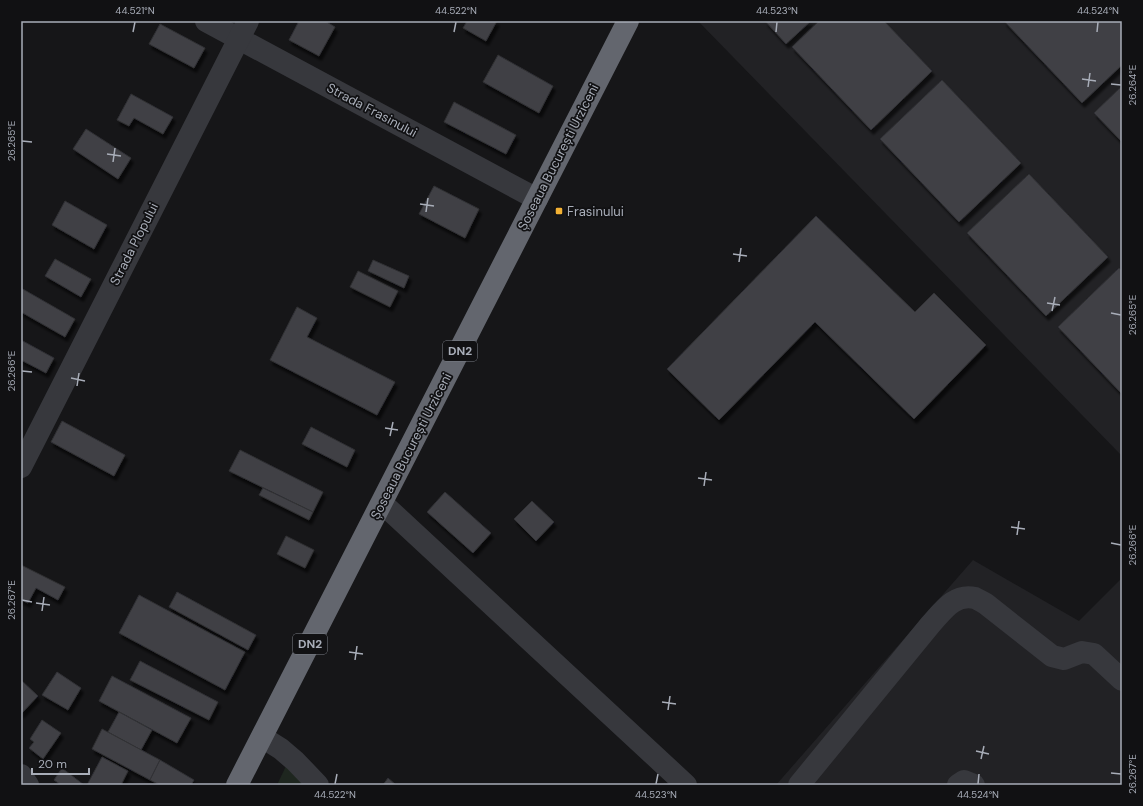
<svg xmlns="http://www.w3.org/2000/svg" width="1143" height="806" viewBox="0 0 1143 806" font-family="'DM Sans',sans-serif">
<defs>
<filter id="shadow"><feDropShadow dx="2.5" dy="4.5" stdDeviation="1" flood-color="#0009"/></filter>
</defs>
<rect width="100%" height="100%" fill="#161618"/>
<!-- built -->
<g fill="#222225">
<polygon points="698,21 1122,21 1122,456"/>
<polygon points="973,560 1079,621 1122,578 1122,785 776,785"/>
</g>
<!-- green -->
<polygon fill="#1e261f" points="286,766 304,785 277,785"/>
<!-- building -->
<g fill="#404145" stroke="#303034" filter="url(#shadow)">
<polygon points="299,21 325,21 335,27 319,56 289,40"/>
<polygon points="467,21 497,21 486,41 463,28"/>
<polygon points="765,21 811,21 786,44"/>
<polygon points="819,21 884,21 932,71 871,130 792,47"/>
<polygon points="1004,21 1121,21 1122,65 1082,103"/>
<polygon points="160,24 205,48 194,68 149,44"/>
<polygon points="498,55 553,86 539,113 483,82"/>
<polygon points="942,80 1021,163 959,222 880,139"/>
<polygon points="1122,86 1122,142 1094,113"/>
<polygon points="131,94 173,117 163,134 134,118 129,126 117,120"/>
<polygon points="454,102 516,135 506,154 444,122"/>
<polygon points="86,129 131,158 118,179 73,149"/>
<polygon points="1029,174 1108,257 1046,316 967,233"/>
<polygon points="434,186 479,209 465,238 419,214"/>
<polygon points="65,201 107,225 94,249 52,225"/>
<polygon points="816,216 915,312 934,293 986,345 914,419 815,322 719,420 667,369"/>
<polygon points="55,259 91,279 81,297 45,276"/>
<polygon points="373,260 409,276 404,288 368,271"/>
<polygon points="1119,268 1122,271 1122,394 1058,327"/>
<polygon points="358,271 398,291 390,307 350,287"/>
<polygon points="21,288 75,319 65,337 21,312"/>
<polygon points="297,307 317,318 307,337 395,382 377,415 270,360"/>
<polygon points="21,340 54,358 46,373 21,360"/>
<polygon points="62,421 125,455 114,476 51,442"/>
<polygon points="311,427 355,450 347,467 302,444"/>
<polygon points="240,450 323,492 313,512 229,471"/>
<polygon points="263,488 313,512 309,520 259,495"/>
<polygon points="445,492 491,533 473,553 427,512"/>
<polygon points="532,501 554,522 536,541 514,519"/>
<polygon points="286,536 314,550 305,568 277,554"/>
<polygon points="21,565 65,587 58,600 36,588 28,603 21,600"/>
<polygon points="177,592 256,635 248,650 169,607"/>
<polygon points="139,595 245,652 225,690 119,633"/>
<polygon points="140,661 218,702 209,720 130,680"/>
<polygon points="57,672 81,688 68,710 42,695"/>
<polygon points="112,676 191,718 177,743 99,701"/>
<polygon points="21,680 38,696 21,714"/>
<polygon points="119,712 152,730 141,750 108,732"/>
<polygon points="42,720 61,733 43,759 29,748 34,742 30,739"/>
<polygon points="102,729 160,760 150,780 92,749"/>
<polygon points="102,757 128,771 121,785 87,785"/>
<polygon points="160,760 194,780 191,785 160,785 150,780"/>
<polygon points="62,768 84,785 61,785 54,780"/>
<polygon points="388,778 396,785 383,785"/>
</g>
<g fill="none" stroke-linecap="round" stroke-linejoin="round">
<!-- minor -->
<g stroke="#37383d" stroke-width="22">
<polyline points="206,21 537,199"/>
<polyline points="21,467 248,21"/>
<polyline points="382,503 686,785"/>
<polyline points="262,737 281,749 295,761 318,785"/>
<polyline points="21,775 28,785"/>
<path d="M799 785 930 625C942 612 954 593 975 598 979 600 983 602 986 604L1052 656 1064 659 1082 652 1094 654 1122 680"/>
<polyline points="958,785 964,781 974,785"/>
</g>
<!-- highway -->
<polyline stroke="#63666e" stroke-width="22" points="237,785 628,21"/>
</g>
<!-- ticks -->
<path fill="none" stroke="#a8adb8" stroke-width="1.5" d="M133 32 135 22M454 32 456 22M776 32 777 22M1097 32 1098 22M1082 79 1096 81M1111 84 1121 85M1088 87 1090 73M22 141 32 142M107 154 121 156M113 162 115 148M420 204 434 206M426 212 428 198M733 254 747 256M739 262 741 248M1047 303 1060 305M1052 311 1055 297M1111 313 1121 315M22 371 32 372M71 378 85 381M77 386 79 373M385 428 398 430M390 436 393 422M698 478 712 480M704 486 706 472M1011 527 1025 529M1017 535 1019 521M1111 543 1121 545M22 600 32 602M36 603 50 605M42 611 44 597M349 652 363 654M355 660 357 646M662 702 676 704M668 710 670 696M976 751 989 754M981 759 984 746M1111 773 1121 774M335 784 337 774M656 784 658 774M978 784 979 774"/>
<!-- markers -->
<rect fill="#f2b134" stroke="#111113" stroke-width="1.5" x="555" y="207" width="8" height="8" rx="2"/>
<g text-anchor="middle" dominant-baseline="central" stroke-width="3.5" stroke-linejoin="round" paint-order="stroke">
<!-- shield labels -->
<g fill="#111113" stroke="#7b7e86" stroke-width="1">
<rect x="443" y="341" width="34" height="20" rx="3"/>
<rect x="293" y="634" width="34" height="20" rx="3"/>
</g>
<g font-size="12" font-weight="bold" fill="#a8adb8">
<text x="460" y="351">DN2</text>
<text x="310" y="644">DN2</text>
</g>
<!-- street labels -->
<g font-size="13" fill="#a8adb8" stroke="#111113">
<text transform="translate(372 110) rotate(28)">Strada Frasinului</text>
<text transform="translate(558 157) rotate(-63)">Șoseaua București Urziceni</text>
<text transform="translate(134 244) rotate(-63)">Strada Plopului</text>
<text transform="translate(411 446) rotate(-63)">Șoseaua București Urziceni</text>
</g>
<!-- poi labels -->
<g font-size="13" fill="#a8adb8" stroke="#111113" text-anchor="start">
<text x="567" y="211">Frasinului</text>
</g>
</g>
<!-- border -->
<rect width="1143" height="806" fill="none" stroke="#111113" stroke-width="44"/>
<!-- scale -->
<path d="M32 768v6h57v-6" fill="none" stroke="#a8adb8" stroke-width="2"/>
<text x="38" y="768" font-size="12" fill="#a8adb8" stroke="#111113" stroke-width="3" paint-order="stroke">20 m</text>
<rect x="22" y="22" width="1099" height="762" fill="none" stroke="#a8adb8" stroke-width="1.5"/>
<g font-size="10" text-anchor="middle" fill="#a8adb8">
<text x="135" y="14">44.521°N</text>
<text x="456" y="14">44.522°N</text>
<text x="777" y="14">44.523°N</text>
<text x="1098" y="14">44.524°N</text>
<text transform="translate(1132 85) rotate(-90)" y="4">26.264°E</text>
<text transform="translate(11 141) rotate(-90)" y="4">26.265°E</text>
<text transform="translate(1132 315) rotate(-90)" y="4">26.265°E</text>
<text transform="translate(11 371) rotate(-90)" y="4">26.266°E</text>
<text transform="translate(1132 545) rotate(-90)" y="4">26.266°E</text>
<text transform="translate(11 600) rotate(-90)" y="4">26.267°E</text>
<text transform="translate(1132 774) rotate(-90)" y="4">26.267°E</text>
<text x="335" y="798">44.522°N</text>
<text x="656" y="798">44.523°N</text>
<text x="978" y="798">44.524°N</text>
</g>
</svg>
